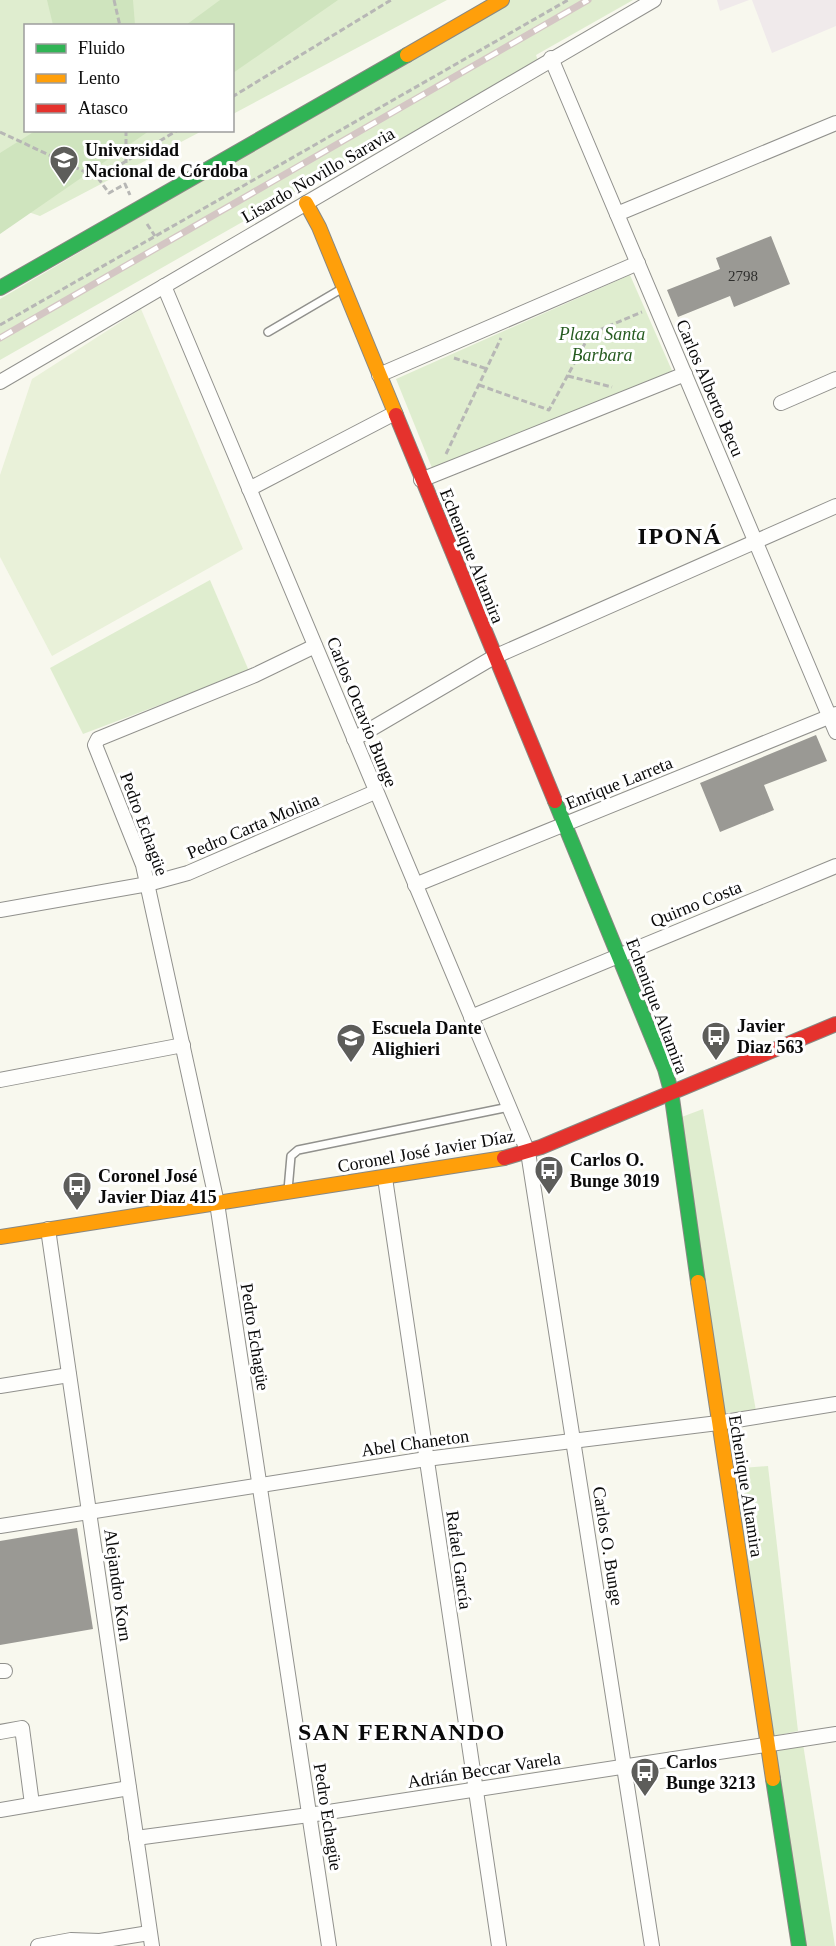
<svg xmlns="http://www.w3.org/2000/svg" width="836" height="1946" font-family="Georgia,serif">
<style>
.industrial{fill:#f0eaeb}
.green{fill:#dfedcf}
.forest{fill:#cfe4be}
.pitch{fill:#e9f1d9}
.building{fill:#9a9994}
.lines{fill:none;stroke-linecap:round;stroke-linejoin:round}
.lane-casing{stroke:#91918d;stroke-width:10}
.street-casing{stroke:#91918d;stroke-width:16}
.fast-casing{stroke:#888883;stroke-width:16}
.slow-casing{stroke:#888883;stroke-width:16}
.jam-casing{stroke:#888883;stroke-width:16}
.path{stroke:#b7b7b5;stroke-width:3;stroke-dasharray:6 3;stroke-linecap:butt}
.lane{stroke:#fefefc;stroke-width:7}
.street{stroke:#fefefc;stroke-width:14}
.fast{stroke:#30b455;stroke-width:14}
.slow{stroke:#ff9f0a;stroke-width:14}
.jam{stroke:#e5322d;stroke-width:14}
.rail-casing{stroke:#d4c6c4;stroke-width:7}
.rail{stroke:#fff;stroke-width:4.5;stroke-dasharray:14;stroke-linecap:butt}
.labels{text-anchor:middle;stroke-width:6;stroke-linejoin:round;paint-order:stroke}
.number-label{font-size:15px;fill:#2e2e2c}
.poi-label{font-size:18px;font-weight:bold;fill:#0a0a0a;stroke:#fff;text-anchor:start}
.street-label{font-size:18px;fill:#0a0a0a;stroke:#fff}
.park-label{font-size:18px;font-style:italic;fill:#275c21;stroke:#fff}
.district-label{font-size:24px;font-weight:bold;letter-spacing:1.5px;fill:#0a0a0a;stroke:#fff}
</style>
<rect width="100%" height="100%" fill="#f8f8ee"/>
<g class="industrial">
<polygon points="717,0 749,0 720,11"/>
<polygon points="752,0 836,0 836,26 772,53"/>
</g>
<g class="green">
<polygon points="0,0 447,0 233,114 232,26 26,26 26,130 202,131 40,216 5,204 0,195"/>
<polygon points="509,0 633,0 536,55 538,61 399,140 395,135 0,360 0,299"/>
<polygon points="630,275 673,373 432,468 396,379"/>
<polygon points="210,580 249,671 83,734 50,668"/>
<polygon points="703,1109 756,1411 724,1413 679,1118"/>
<polygon points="768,1466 798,1731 774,1736 729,1469"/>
<polygon points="803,1744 835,1946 805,1946 774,1749"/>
</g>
<g class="forest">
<polygon points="47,0 133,0 135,25 53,25"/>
<polygon points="220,0 338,0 233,73 232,26 186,25"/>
<polygon points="35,131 36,130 149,131 0,234 0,153"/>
</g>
<polygon class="pitch" points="141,309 243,549 52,656 0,557 0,475 32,379"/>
<g class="building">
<polygon points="771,236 790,284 734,307 730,296 678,317 667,290 720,269 716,258"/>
<polygon points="816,735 827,761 764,785 774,810 720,832 700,783"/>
<polygon points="77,1528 93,1629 0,1645 0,1541"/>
</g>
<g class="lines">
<g class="lane-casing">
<g id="lane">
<polyline points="268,332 343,288"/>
<polyline points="288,1190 291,1156 298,1150 509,1107"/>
</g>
</g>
<g class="street-casing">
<g id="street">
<polyline points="551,58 836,732"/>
<polyline points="617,214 836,123"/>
<polyline points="164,286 528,1152 652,1946"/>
<polyline points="379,375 638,263"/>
<polyline points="0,382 654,0"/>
<polyline points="781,403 836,379"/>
<polyline points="421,480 685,374"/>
<polyline points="249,489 395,413"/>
<polyline points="315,646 255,675 98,739 95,745 143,865 217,1203 329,1946"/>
<polyline points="354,739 494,657 836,506"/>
<polyline points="415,885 836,714"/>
<polyline points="0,910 148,884 188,873 375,792"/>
<polyline points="471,1017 836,866"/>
<polyline points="0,1080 183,1045"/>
<polyline points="385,1178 499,1946"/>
<polyline points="48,1229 152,1946"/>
<polyline points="0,1386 69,1375"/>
<polyline points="0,1526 426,1459 718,1423 836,1404"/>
<polyline points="0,1671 5,1671"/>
<polyline points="0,1732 22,1728 32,1804"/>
<polyline points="0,1810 129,1788"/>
<polyline points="136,1838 309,1815 836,1734"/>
<polyline points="38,1946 71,1940 100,1941 149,1933"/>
</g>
</g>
<g class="fast-casing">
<g id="fast">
<polyline points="0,288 407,55"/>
<polyline points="555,801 665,1069 671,1091 698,1282"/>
<polyline points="773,1779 799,1946"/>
</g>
</g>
<g class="slow-casing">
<g id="slow">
<polyline points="407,55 502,0"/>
<polyline points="306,203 319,227 396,415"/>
<polyline points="0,1237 504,1158"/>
<polyline points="698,1282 773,1779"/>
</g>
</g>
<g class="jam-casing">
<g id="jam">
<polyline points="396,415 555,801"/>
<polyline points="504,1158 541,1147 836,1024"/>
</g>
</g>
<g class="path">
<polyline points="114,0 120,26"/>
<polyline points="232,97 391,0"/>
<polyline points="0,132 98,178 109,193 125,184 130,195"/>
<polyline points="126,163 126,130"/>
<polyline points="98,178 178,130"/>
<polyline points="147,224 155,236"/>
<polyline points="0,325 568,0"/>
<polyline points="454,358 487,369"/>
<polyline points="568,376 612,387"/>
<polyline points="479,385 549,410 590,334 642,312"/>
<polyline points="446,454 501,338"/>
</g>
<use href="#lane" class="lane"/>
<use href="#street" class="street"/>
<use href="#fast" class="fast"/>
<use href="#slow" class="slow"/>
<use href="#jam" class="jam"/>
<g class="rail-casing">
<polyline id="rail" points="0,338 588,0"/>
</g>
<use href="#rail" class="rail"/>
</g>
<defs>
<g id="university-pin" transform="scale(1.5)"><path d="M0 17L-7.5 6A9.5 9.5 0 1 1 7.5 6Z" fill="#5d5d5a" stroke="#fff"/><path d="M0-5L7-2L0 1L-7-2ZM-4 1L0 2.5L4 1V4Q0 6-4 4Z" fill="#fff"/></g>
<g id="bus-pin" transform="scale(1.5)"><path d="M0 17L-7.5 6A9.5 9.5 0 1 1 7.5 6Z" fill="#5d5d5a" stroke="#fff"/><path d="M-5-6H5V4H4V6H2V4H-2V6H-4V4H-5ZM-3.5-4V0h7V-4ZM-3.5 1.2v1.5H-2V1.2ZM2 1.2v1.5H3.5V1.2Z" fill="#fff"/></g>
<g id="school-pin" transform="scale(1.5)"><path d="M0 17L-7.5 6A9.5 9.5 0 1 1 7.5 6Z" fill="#5d5d5a" stroke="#fff"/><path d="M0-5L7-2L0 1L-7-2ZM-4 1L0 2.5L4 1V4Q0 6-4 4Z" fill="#fff"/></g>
</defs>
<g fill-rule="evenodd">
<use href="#university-pin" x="64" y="160"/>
<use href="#bus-pin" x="716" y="1036"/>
<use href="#school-pin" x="351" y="1038"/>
<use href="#bus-pin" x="549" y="1170"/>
<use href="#bus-pin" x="77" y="1186"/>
<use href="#bus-pin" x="645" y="1772"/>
</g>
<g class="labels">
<g class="number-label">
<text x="743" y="281">2798</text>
</g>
<g class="poi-label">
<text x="85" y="156">Universidad<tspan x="85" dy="21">Nacional de Córdoba</tspan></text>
<text x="737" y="1032">Javier<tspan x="737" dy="21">Diaz 563</tspan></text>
<text x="372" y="1034">Escuela Dante<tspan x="372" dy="21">Alighieri</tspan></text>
<text x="570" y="1166">Carlos O.<tspan x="570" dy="21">Bunge 3019</tspan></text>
<text x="98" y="1182">Coronel José<tspan x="98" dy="21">Javier Diaz 415</tspan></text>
<text x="666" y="1768">Carlos<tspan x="666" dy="21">Bunge 3213</tspan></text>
</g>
<g class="street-label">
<text transform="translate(318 175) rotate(-30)" y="6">Lisardo Novillo Saravia</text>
<text transform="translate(710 388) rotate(67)" y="6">Carlos Alberto Becu</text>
<text transform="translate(472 556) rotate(68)" y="6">Echenique Altamira</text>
<text transform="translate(362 712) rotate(68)" y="6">Carlos Octavio Bunge</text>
<text transform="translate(619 783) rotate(-22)" y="6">Enrique Larreta</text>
<text transform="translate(144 824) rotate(70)" y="6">Pedro Echagüe</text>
<text transform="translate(253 826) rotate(-23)" y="6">Pedro Carta Molina</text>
<text transform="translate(696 904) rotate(-22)" y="6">Quirno Costa</text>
<text transform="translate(657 1006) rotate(69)" y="6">Echenique Altamira</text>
<text transform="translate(426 1151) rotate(-10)" y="6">Coronel José Javier Díaz</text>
<text transform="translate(255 1337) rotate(81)" y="6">Pedro Echagüe</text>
<text transform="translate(415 1443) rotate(-8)" y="6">Abel Chaneton</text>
<text transform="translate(746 1486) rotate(81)" y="6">Echenique Altamira</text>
<text transform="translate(608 1546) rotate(81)" y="6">Carlos O. Bunge</text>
<text transform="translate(459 1560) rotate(82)" y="6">Rafael García</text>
<text transform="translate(118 1585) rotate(82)" y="6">Alejandro Korn</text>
<text transform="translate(484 1770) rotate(-9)" y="6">Adrián Beccar Varela</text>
<text transform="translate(328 1817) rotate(81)" y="6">Pedro Echagüe</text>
</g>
<g class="park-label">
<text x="602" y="340">Plaza Santa<tspan x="602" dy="21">Barbara</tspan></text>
</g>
<g class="district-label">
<text x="680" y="544">IPONÁ</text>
<text x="402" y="1740">SAN FERNANDO</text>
</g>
</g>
<rect x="24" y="24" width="210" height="108" fill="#ffffff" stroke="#9d9d9d" stroke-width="1.5"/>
<rect x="36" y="44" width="30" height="9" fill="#30b455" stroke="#9d9d9d" stroke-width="1.5"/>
<text x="78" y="54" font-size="18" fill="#0a0a0a">Fluido</text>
<rect x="36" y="74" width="30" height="9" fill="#ff9f0a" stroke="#9d9d9d" stroke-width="1.5"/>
<text x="78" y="84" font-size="18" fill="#0a0a0a">Lento</text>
<rect x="36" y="104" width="30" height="9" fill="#e5322d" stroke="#9d9d9d" stroke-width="1.5"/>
<text x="78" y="114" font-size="18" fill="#0a0a0a">Atasco</text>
</svg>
